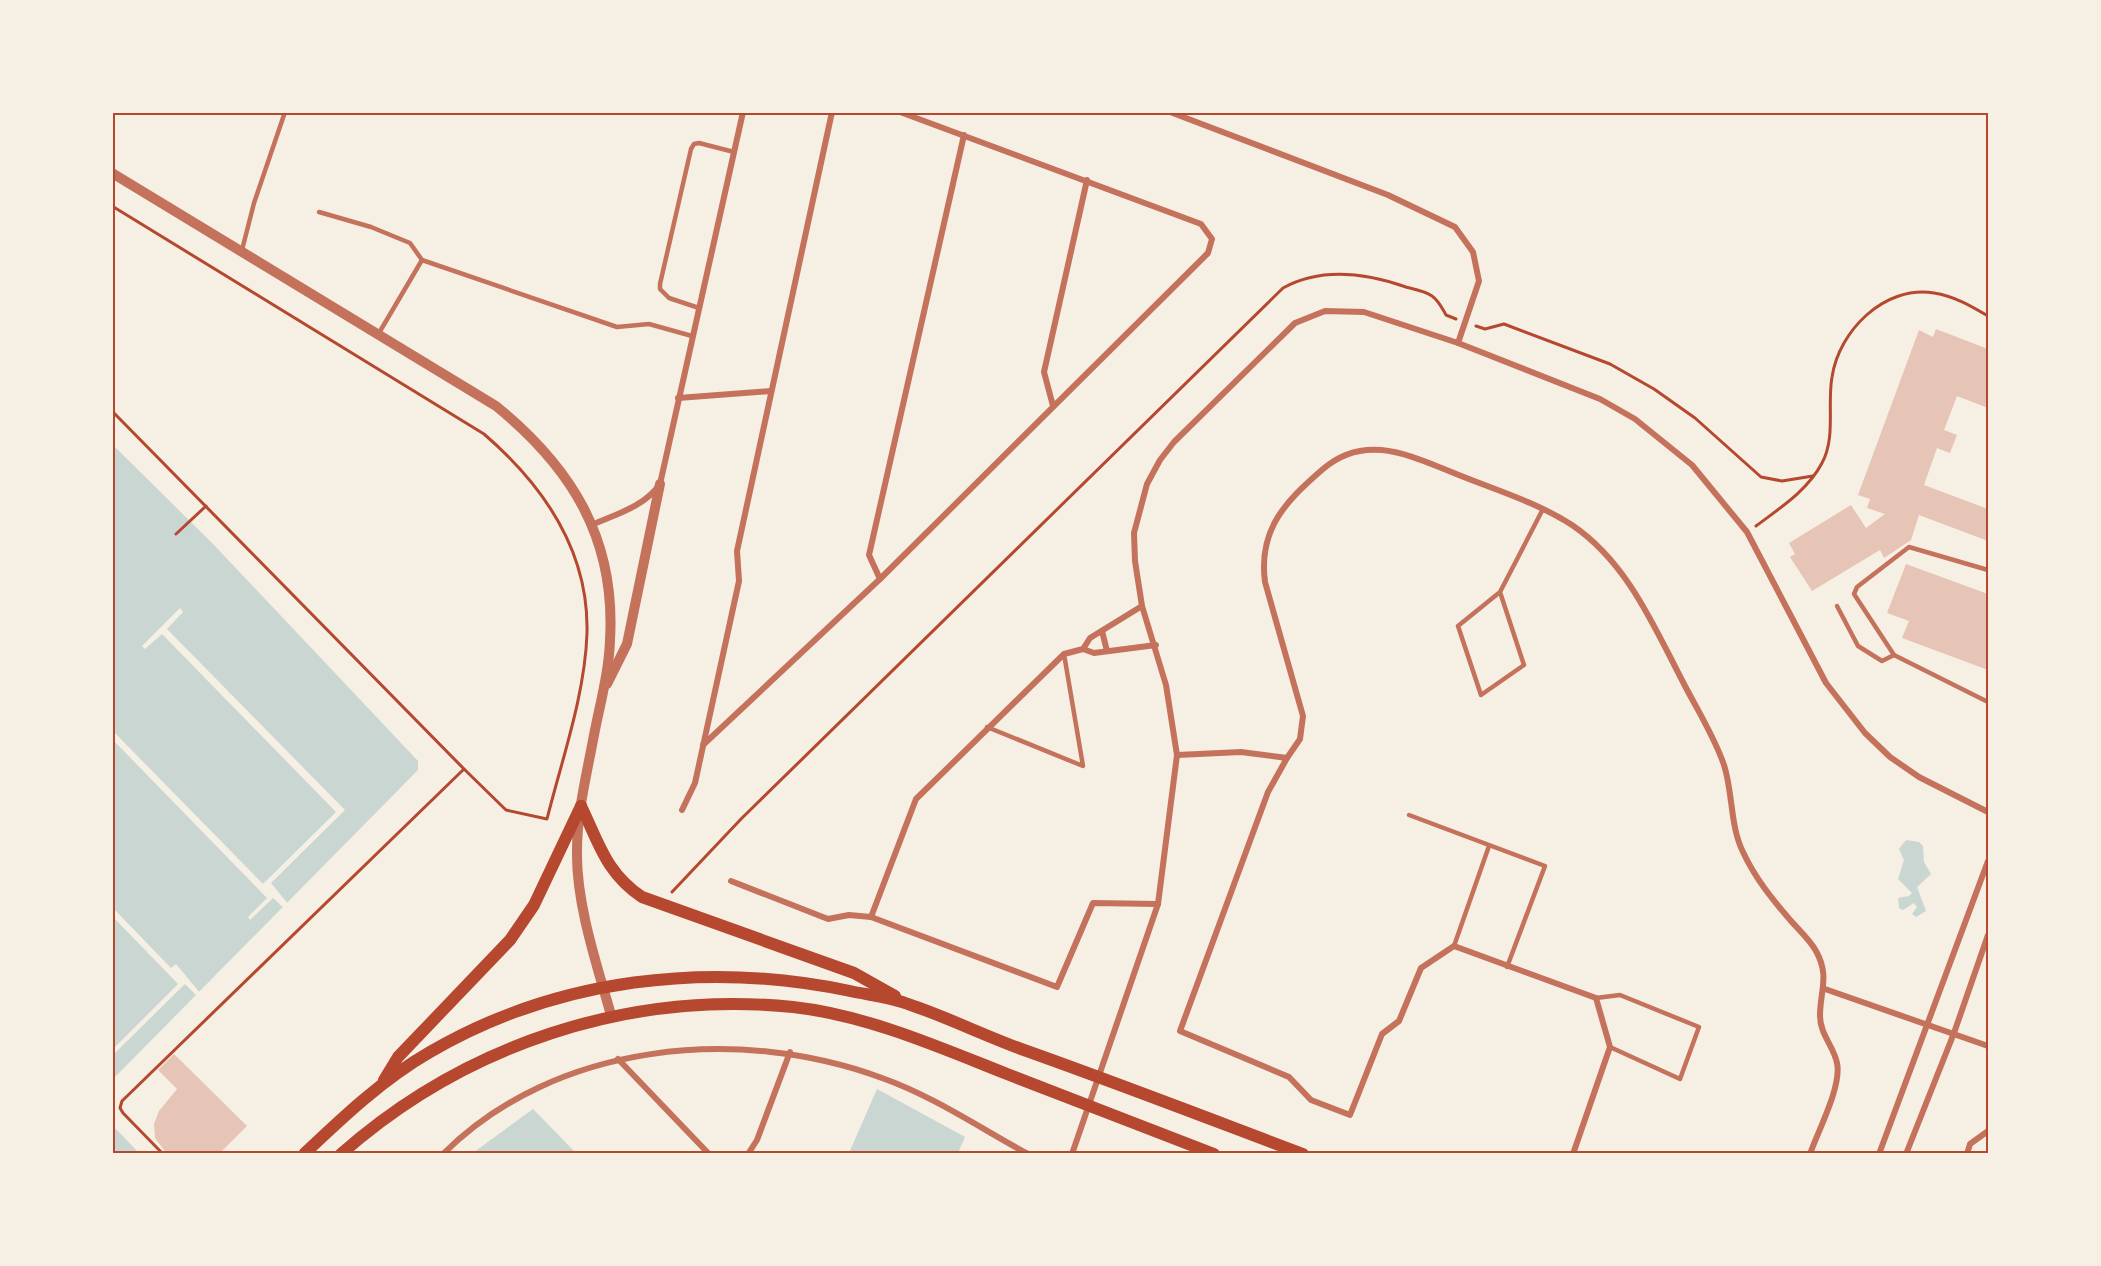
<svg xmlns="http://www.w3.org/2000/svg" width="2101" height="1266" font-family="'Open Sans',sans-serif">
<style>
.water{fill:#c9d6d2}
.pier{fill:#f6efe4}
.building{fill:#e6c5b7}
.lines{fill:none;stroke-linecap:round;stroke-linejoin:round}
.path{stroke:#b5482f;stroke-width:3}
.service{stroke:#c5725c;stroke-width:4.5}
.minor{stroke:#c5725c;stroke-width:6}
.tertiary{stroke:#c5725c;stroke-width:10}
.secondary{stroke:#b5482f;stroke-width:12}
.neatline{fill:none;stroke:#b5482f;stroke-width:2}
</style>
<rect width="100%" height="100%" fill="#f6efe4"/>
<g class="water">
<polygon points="112,444 214,545 418,761 418,770 113,1079"/>
<polygon points="1906,840 1919,842 1923,846 1924,862 1931,874 1917,887 1926,911 1916,917 1912,914 1917,907 1914,903 1903,910 1899,908 1898,898 1909,896 1912,893 1898,879 1904,860 1899,849"/>
<polygon points="877,1089 965,1137 958,1153 849,1153"/>
<polygon points="533,1109 576,1153 473,1153"/>
<polygon points="113,1126 139,1153 113,1153"/>
</g>
<g class="pier">
<polygon points="180,608 183,612 167,629 345,810 271,883 289,905 285,909 273,898 250,920 248,917 267,898 113,740 113,731 263,884 336,812 162,634 145,649 142,646"/>
<polygon points="113,908 171,968 176,964 201,994 198,997 185,984 113,1055 113,1049 178,984 113,917"/>
</g>
<g class="building">
<polygon points="1936,329 1988,349 1988,408 1957,396 1944,430 1957,435 1950,453 1937,448 1924,485 1988,509 1988,541 1919,515 1911,540 1884,558 1880,550 1812,591 1790,557 1795,554 1789,543 1851,505 1866,528 1885,514 1867,508 1870,499 1858,495 1919,330 1933,337"/>
<polygon points="1906,564 1988,594 1988,670 1902,638 1909,621 1887,613"/>
<polygon points="174,1054 247,1126 219,1154 167,1154 155,1138 154,1124 159,1111 177,1089 158,1070"/>
</g>
<g class="lines">
<g class="path">
<path d="M112,206L484,434C543,485 589,551 587,633C585,695 562,759 547,819L506,810L464,769"/>
<polyline points="1476,326 1485,329 1504,324 1610,364 1654,389 1695,418 1761,477 1782,481 1813,476"/>
<polyline points="112,411 464,769 122,1101 120,1108 123,1113 163,1154"/>
<path d="M1756,526C1780,508 1808,490 1822,463C1836,437 1827,405 1832,377C1839,331 1884,285 1934,293C1954,296 1971,306 1988,316"/>
<polyline points="176,534 206,506"/>
<path d="M672,892L741,819L1283,288C1321,267 1366,273 1406,287C1414,289 1425,291 1432,296C1439,301 1442,308 1446,315L1456,319"/>
</g>
<g class="service">
<polyline points="319,212 371,227 410,243 422,260"/>
<polyline points="242,250 254,203 285,112"/>
<polyline points="699,308 669,298 660,289 660,284 691,149 694,144 699,143 734,152"/>
<polyline points="379,333 422,260 617,327 649,324 692,336"/>
<polyline points="1988,570 1909,547 1857,587 1854,594 1894,655 1988,702"/>
<polyline points="1500,592 1458,626 1481,695 1524,665 1500,592 1543,509"/>
<polyline points="1837,606 1858,646 1882,661 1894,655"/>
<polyline points="987,727 1083,766 1064,654"/>
<polyline points="1409,815 1545,866 1507,967"/>
<polyline points="1454,946 1489,846"/>
<polyline points="1596,998 1620,995 1699,1027 1680,1079 1610,1047"/>
</g>
<g class="minor">
<polyline points="1170,112 1388,195 1455,227 1473,252 1479,281 1458,343"/>
<polyline points="678,398 771,391"/>
<polyline points="1053,406 1044,372 1087,180"/>
<path d="M592,525C616,514 644,507 660,484L743,112"/>
<polyline points="880,579 869,555 964,135"/>
<polyline points="1102,631 1107,651"/>
<polyline points="1083,649 1094,653 1156,645"/>
<polyline points="703,745 880,579 1208,253 1212,239 1201,224 900,112"/>
<path d="M1177,755L1241,752L1287,758L1300,739L1303,716L1265,582C1258,529 1286,501 1323,469C1364,434 1406,454 1449,471C1489,488 1535,501 1572,525C1628,563 1654,627 1684,684C1698,711 1714,736 1724,765C1733,793 1730,826 1743,852C1755,878 1772,899 1791,921C1799,930 1810,940 1816,951C1830,976 1820,991 1820,1016C1820,1034 1834,1047 1837,1063C1842,1086 1818,1131 1810,1154"/>
<polyline points="1287,758 1268,792 1180,1031 1289,1077 1311,1100 1350,1115 1382,1034 1399,1021 1421,968 1454,946 1596,998 1610,1047 1573,1154"/>
<polyline points="682,810 695,783 739,581 737,551 832,112"/>
<polyline points="731,881 828,919 849,915 871,917 1057,987 1093,903 1158,904"/>
<polyline points="871,917 916,799 1064,654 1083,649 1090,638 1142,606"/>
<polyline points="1825,989 1988,1046"/>
<polyline points="618,1059 709,1154"/>
<path d="M443,1154C555,1042 739,1025 882,1078C933,1096 980,1128 1028,1154"/>
<polyline points="748,1154 757,1140 790,1052"/>
<polyline points="1072,1154 1158,904 1177,755 1166,685 1142,606 1135,561 1134,533 1147,484 1160,460 1174,442 1295,323 1325,311 1364,312 1458,343 1600,399 1635,419 1692,465 1747,532 1826,683 1865,733 1890,757 1919,777 1988,812"/>
<polyline points="1879,1154 1988,861"/>
<polyline points="1906,1154 1954,1033 1988,935"/>
<polyline points="1967,1154 1970,1144 1988,1131"/>
</g>
<g class="tertiary">
<path d="M112,173L496,406C572,468 616,539 610,640C609,672 600,704 594,735C587,773 577,812 577,851C576,904 597,965 611,1015"/>
<polyline points="607,684 627,644 660,484"/>
</g>
<g class="secondary">
<path d="M581,806C599,843 606,873 642,897L854,973L895,996"/>
<polyline points="384,1080 398,1057 510,940 534,905 581,806"/>
<path d="M304,1154C343,1117 383,1079 430,1052C557,978 707,961 850,991C869,995 890,997 908,1004C947,1017 985,1036 1024,1050C1117,1083 1210,1119 1303,1154"/>
<path d="M341,1154C464,1045 628,990 793,1007C866,1015 939,1047 1007,1074C1076,1101 1145,1127 1214,1154"/>
</g>
</g>
<rect width="2101" height="1266" fill="none" stroke="#f6efe4" stroke-width="228"/>
<rect x="114" y="114" width="1873" height="1038" class="neatline"/>
</svg>
